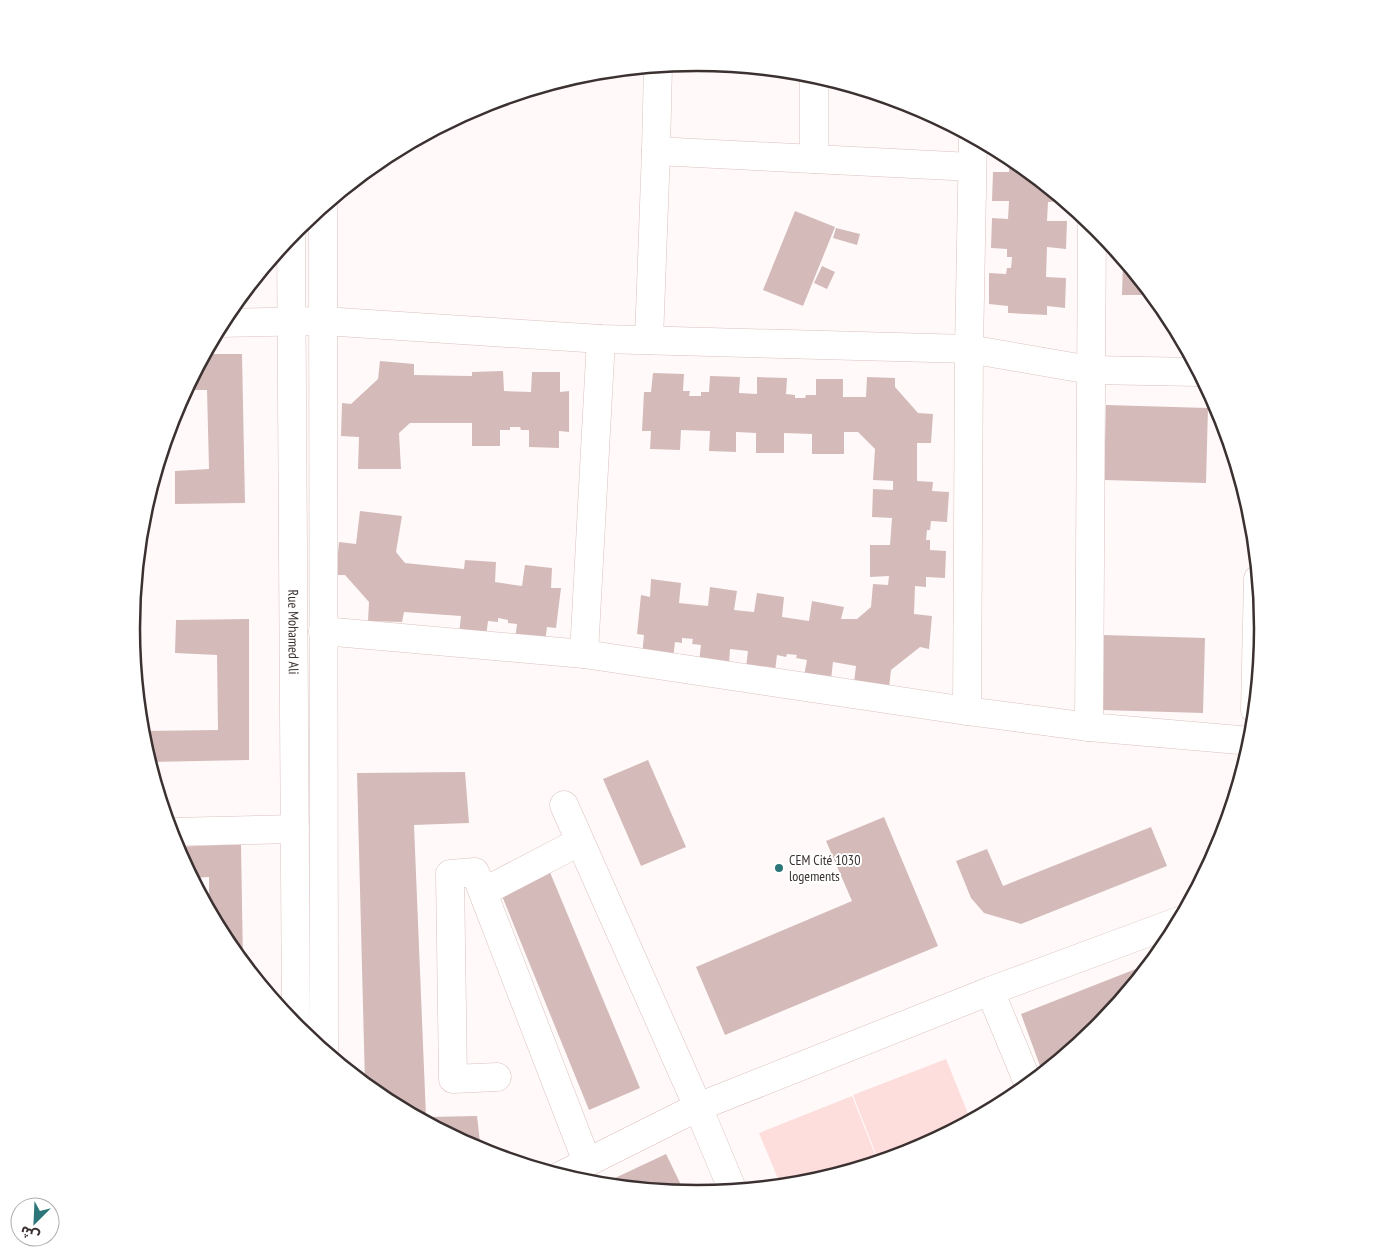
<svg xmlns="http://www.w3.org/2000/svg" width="1394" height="1257" font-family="'PT Sans Narrow','Noto Sans Arabic',sans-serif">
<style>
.green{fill:#fddedc}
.building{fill:#d4bbba}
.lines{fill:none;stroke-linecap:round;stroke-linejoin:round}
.minor-casing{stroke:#dac1bf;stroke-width:29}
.minor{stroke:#fff;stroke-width:28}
.poi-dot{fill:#2c767a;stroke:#fff;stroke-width:2}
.labels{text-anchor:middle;stroke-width:4;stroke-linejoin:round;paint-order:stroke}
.street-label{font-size:14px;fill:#3b3131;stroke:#fff}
.poi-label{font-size:14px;fill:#3b3131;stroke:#fff;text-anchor:start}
.rim{fill:none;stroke:#3b3131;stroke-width:2.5}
</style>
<rect width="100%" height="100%" fill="#fffaf9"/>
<g class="green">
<polygon points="946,1059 971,1121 913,1152 879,1162 853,1095"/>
<polygon points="852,1096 878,1162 807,1184 781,1186 759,1133"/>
</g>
<g class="building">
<polygon points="1013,159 1065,201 1048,202 1047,221 1067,221 1066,249 1047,247 1046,277 1066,278 1065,308 1047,306 1047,315 1008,313 1008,306 989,304 989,273 1006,274 1007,268 1011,268 1012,257 1007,257 1007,249 991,248 992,218 1008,219 1009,201 992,201 993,172 1009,172 1009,163 1013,162"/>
<polygon points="795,211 835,227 803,306 763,290"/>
<polygon points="836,228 860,234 857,245 833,238"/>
<polygon points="1123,260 1152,295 1122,295"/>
<polygon points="822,266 835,272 827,289 814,283"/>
<polygon points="1160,305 1168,314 1169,317 1160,317"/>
<polygon points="205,354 242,354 245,503 175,504 175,471 209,469 207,390 186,390"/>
<polygon points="380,361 414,364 414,375 472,376 472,372 503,371 504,391 531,392 532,372 560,372 560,392 569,391 569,432 559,431 559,448 529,447 529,430 521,430 520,427 510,427 510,430 500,430 500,446 472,446 472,423 410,423 399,433 401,469 358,469 359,437 341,436 342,403 351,404 378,379"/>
<polygon points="653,373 684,374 683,391 690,391 689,396 701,396 701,392 709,392 710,376 740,377 739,393 757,394 757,377 787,378 786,394 795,395 795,398 805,398 806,395 816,395 816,379 843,379 843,397 866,397 867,377 895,378 895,387 918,413 933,414 931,443 917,443 917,481 933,482 932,491 949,492 947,522 931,521 930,530 927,530 926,540 930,540 930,550 946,551 945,578 926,577 926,587 915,586 914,614 932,616 929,649 920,647 891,670 889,688 854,683 856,666 833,662 831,680 804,676 807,660 796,658 797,655 787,654 786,657 777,655 775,672 746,667 748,651 730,649 729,665 699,662 701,645 692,644 693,639 682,638 682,643 675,642 673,659 642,655 644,635 637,634 641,595 650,597 651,579 681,583 679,603 708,606 710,587 737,591 734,610 754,612 757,593 784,597 782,617 809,621 812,601 844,607 841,619 857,619 871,607 873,584 888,585 889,576 870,577 870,545 890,545 892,518 872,517 873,489 893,490 893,481 873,480 875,449 858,432 844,432 844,454 812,454 812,434 784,433 784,453 756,453 756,433 736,432 736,452 709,451 710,431 681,430 680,450 650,449 651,431 642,431 644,392 651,392"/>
<polygon points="1106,405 1208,408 1206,483 1104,480"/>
<polygon points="360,511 402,516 396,552 405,563 464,569 465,560 496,562 495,582 522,586 525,565 552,568 551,588 561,588 556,628 547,627 545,643 515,640 517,624 508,623 508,620 498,618 498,622 488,621 486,637 459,634 461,616 404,612 402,622 368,621 369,602 345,575 336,575 339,542 356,544"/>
<polygon points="249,619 249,760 149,762 141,731 218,730 217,655 175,653 176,620"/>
<polygon points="1103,635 1205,638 1203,713 1101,710"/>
<polygon points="648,760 686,847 641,866 603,779"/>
<polygon points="465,772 469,823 414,825 426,1117 477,1116 481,1151 382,1099 365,1085 357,773"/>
<polygon points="884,817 938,946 725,1035 696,967 852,901 826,841"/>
<polygon points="1151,827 1167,866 1021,924 984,913 971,898 956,861 987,849 1003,886"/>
<polygon points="241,844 243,963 226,943 209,911 209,877 192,878 175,847"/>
<polygon points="549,870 640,1088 589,1110 500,891"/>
<polygon points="1151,963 1097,1029 1043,1074 1021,1014"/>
<polygon points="666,1154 685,1193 600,1185"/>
</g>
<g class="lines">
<g class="minor-casing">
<g id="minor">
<polyline points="814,75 814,159"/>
<polyline points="656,151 658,66"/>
<polyline points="323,207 324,1051"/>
<path id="s1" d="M291,236L296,1028"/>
<polyline points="221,323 323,321 601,339 969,349 1090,370 1198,372"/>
<polyline points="649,340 656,151 972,167"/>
<polyline points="323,631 584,654 967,711 1089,727 1251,741"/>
<polyline points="584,654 601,339"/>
<polyline points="1255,710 1258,579"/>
<polyline points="967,711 969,349 973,137"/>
<polyline points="1089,727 1092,224"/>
<polyline points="564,805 698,1107 733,1191"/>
<polyline points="170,832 295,829"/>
<polyline points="483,892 579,842"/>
<polyline points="990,991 1029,1085"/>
<polyline points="497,1077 453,1079 450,874 475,872 587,1162"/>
<polyline points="560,1176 698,1107 990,991 1179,921"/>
</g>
</g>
<use href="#minor" class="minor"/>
</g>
<circle class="poi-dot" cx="779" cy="868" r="5"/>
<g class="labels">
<g class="street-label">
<text dy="5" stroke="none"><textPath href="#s1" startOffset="396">Rue Mohamed Ali</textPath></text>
</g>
<g class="poi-label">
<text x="789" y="865">CEM Cité 1030<tspan x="789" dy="16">logements</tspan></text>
</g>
</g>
<path d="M0 0H1394V1257H0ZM140 628a557 557 0 1 1 1114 0a557 557 0 1 1-1114 0Z" fill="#fff" fill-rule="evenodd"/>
<path class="rim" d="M140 628a557 557 0 1 1 1114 0a557 557 0 1 1-1114 0Z"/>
<g transform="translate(35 1222) rotate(204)"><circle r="24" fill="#ffffff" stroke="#b1adad"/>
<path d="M0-4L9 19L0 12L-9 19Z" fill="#2c767a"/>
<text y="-8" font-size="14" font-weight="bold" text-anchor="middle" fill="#3b3131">ش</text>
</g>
</svg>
